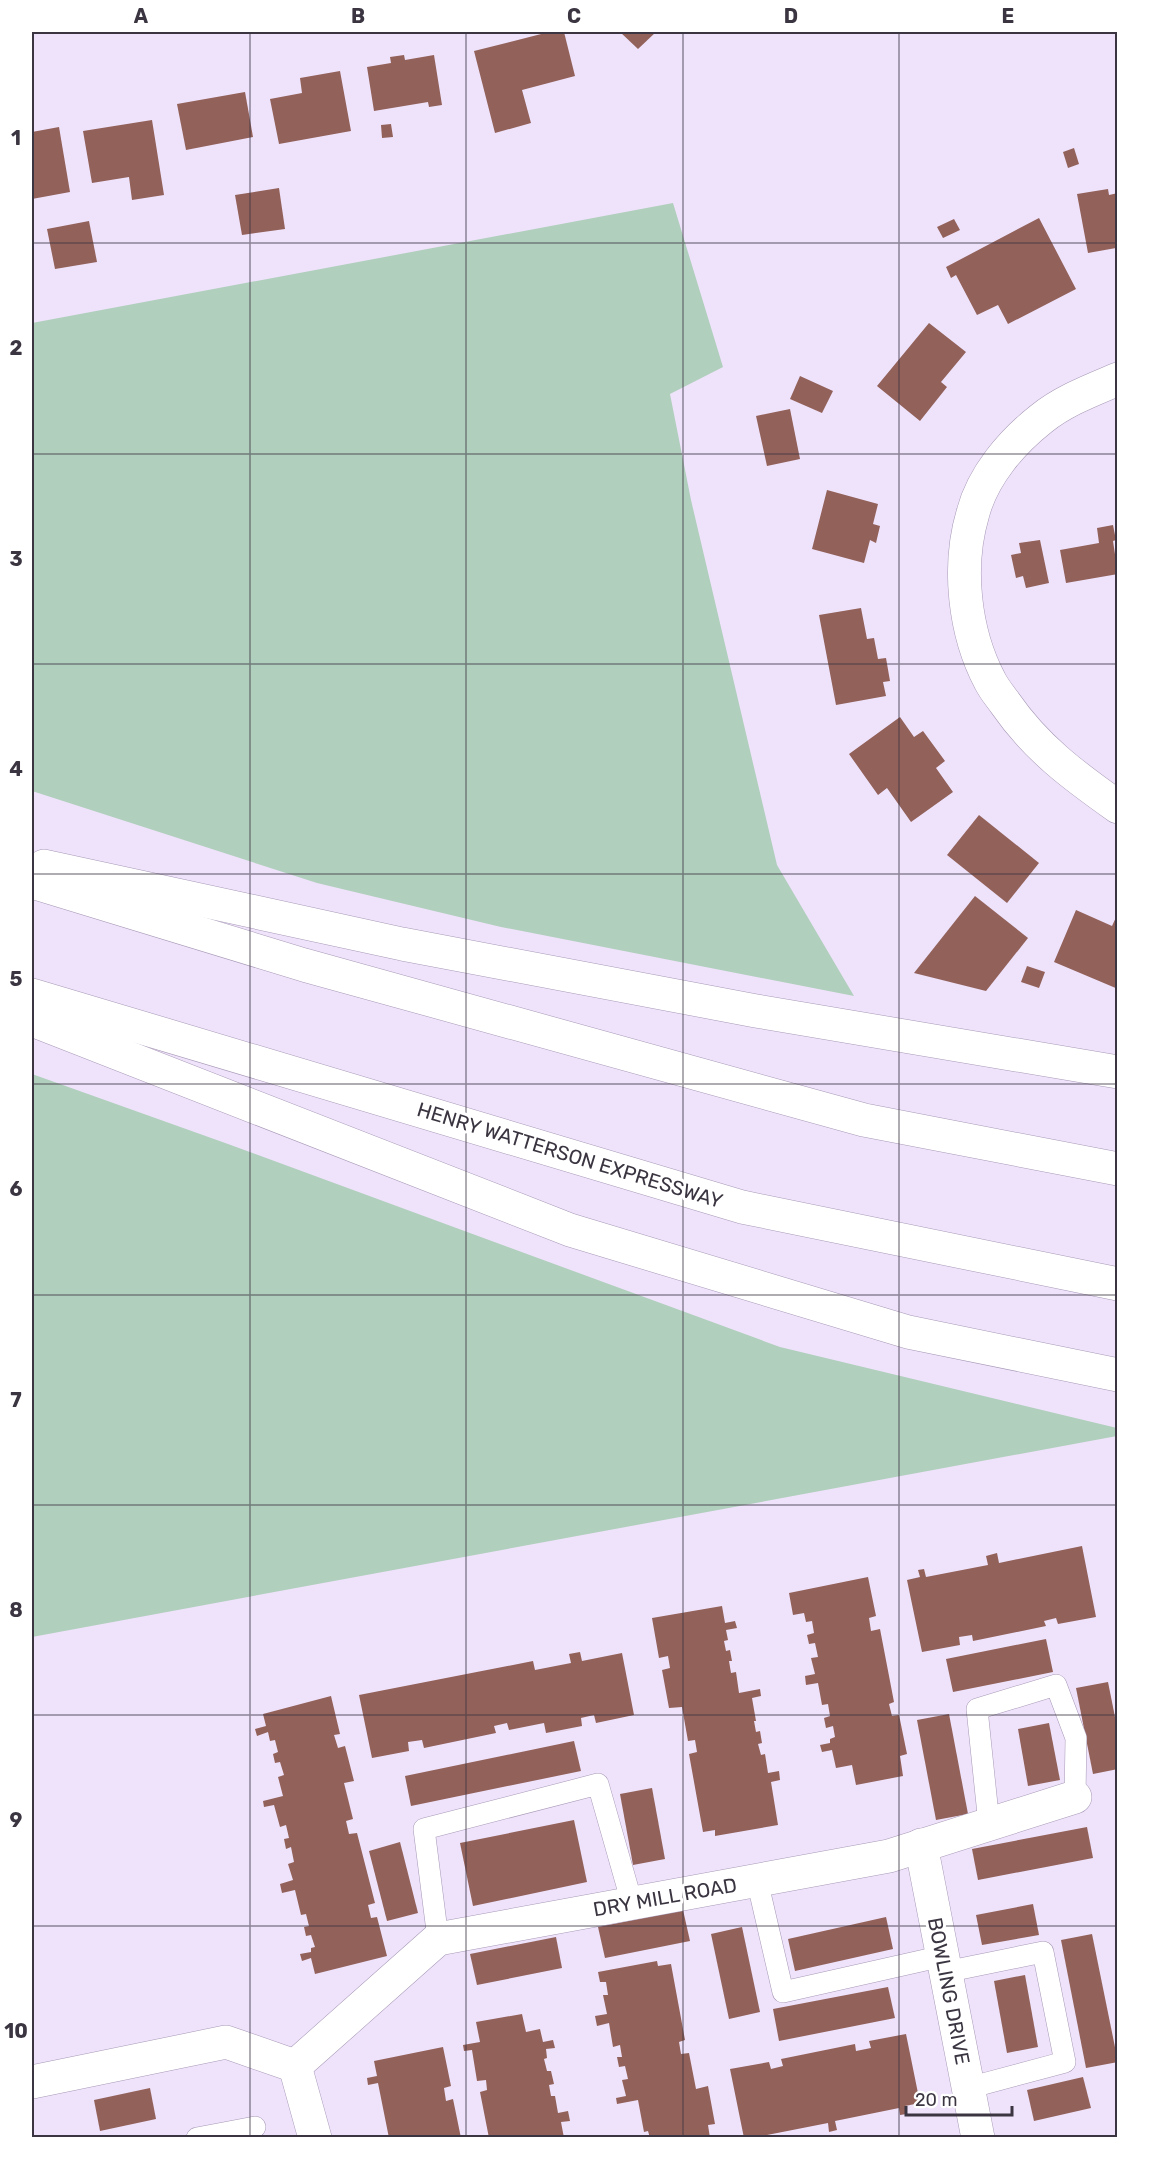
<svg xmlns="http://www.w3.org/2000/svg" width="1149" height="2169" font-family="Rubik,sans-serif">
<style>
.green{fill:#b1cfbd}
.building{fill:#926159}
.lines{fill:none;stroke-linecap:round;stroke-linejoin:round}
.lane-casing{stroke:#a899b6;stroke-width:22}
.street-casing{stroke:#a899b6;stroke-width:34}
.highway-casing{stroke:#a899b6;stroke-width:34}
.lane{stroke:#fff;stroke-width:21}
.street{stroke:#fff;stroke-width:33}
.highway{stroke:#fff;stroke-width:33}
.grid{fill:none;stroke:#3b3541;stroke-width:1.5;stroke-opacity:0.55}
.labels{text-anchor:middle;stroke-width:6;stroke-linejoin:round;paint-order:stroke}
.street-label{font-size:20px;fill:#3b3541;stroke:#fff}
.neatline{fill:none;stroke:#3b3541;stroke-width:2}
.grid-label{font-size:20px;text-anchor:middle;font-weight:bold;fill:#3b3541}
</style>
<rect width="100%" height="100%" fill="#efe3fb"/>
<g class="green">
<polygon points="673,203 723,367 670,394 691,500 777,865 854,996 501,927 317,883 32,791 32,323"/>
<polygon points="32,1074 228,1144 780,1347 1117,1428 1117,1436 32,1637"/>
</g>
<g class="building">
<polygon points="549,32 564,32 575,76 522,90 531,123 495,133 474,51"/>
<polygon points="620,32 656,32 638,49"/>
<polygon points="404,55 405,60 434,55 442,105 429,107 428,102 374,111 367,67 391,63 390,57"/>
<polygon points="340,71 351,131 279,144 270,99 302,93 300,78"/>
<polygon points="245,92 253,137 186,150 177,104"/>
<polygon points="152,120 164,195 132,200 129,177 92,183 83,131"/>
<polygon points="391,124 393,137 382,138 381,125"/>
<polygon points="59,127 70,192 32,199 32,132"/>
<polygon points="1074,148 1079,164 1068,168 1063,152"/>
<polygon points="279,188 285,229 242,235 235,195"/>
<polygon points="1108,189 1109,195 1118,193 1118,252 1116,248 1088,253 1077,194"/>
<polygon points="1039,218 1076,289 1008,324 998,305 977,315 956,275 951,278 946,267"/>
<polygon points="954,219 960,230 943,238 937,227"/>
<polygon points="89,221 97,262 55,269 47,229"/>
<polygon points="929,323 966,352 941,382 947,387 920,421 877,386"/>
<polygon points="800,376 833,391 822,413 790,399"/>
<polygon points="790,409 800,459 767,466 756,416"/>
<polygon points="827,490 878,504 873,524 880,526 876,543 870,540 864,563 812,549"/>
<polygon points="1113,525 1116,540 1113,541 1118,574 1066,583 1060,550 1099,543 1097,528"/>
<polygon points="1040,540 1049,583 1026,588 1023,576 1016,578 1011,555 1021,553 1019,543"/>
<polygon points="861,608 867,639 874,638 878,659 886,658 890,681 883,682 886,696 836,705 819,615"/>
<polygon points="900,717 914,737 923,731 945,761 936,768 953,792 911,822 887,788 878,795 849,754"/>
<polygon points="979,815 1039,863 1007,903 947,855"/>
<polygon points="975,896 1028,938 986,991 914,973"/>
<polygon points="1076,910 1112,926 1118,913 1118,989 1054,962"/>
<polygon points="1027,966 1045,972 1039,988 1021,982"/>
<polygon points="1082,1546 1096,1617 1058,1624 1056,1618 1044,1621 1046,1626 973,1641 972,1635 959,1637 960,1645 922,1652 907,1580 920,1577 918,1570 924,1569 926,1577 988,1565 986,1556 997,1553 999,1563"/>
<polygon points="868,1577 876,1616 869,1618 871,1631 880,1629 894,1702 889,1704 892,1716 899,1715 907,1754 900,1756 903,1776 856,1785 852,1765 836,1768 832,1750 822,1752 820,1745 830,1743 830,1739 835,1737 833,1726 826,1728 824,1718 830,1716 828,1704 822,1705 818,1683 806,1685 805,1676 815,1674 811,1658 818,1657 815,1643 809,1644 807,1635 814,1633 812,1621 806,1622 804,1613 793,1615 789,1593"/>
<polygon points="722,1606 725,1623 735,1621 737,1628 726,1630 728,1640 724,1641 726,1651 730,1650 732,1661 729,1661 731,1673 736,1672 739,1693 760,1689 761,1696 752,1698 756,1721 754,1721 756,1732 760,1731 762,1743 758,1744 761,1755 765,1754 768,1773 779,1771 780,1780 771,1782 778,1825 715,1836 715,1830 703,1832 689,1754 697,1752 695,1740 688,1741 682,1707 669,1708 662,1670 670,1668 668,1656 659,1658 652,1618"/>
<polygon points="1046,1639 1053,1672 953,1692 946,1659"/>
<polygon points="580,1652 582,1661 622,1653 634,1715 596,1723 594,1715 581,1718 582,1726 546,1733 544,1723 509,1730 507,1723 494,1726 496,1733 424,1748 422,1740 408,1742 409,1751 372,1758 359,1695 533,1661 535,1670 571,1663 569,1654"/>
<polygon points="1108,1682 1118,1732 1118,1769 1093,1774 1076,1688"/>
<polygon points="331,1696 340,1734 334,1735 338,1748 345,1746 354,1781 344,1783 353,1819 346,1821 349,1834 357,1833 375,1903 368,1905 371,1918 377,1917 387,1956 315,1974 311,1958 302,1961 300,1954 311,1952 311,1948 315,1947 311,1935 306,1936 304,1927 309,1926 306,1914 301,1915 295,1890 282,1893 280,1884 293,1880 288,1864 294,1862 291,1847 286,1849 284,1839 289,1838 286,1825 280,1827 274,1805 264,1807 263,1801 283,1796 278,1777 284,1775 280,1762 275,1763 273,1754 278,1752 275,1740 270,1741 268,1732 257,1736 255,1729 266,1726 263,1714"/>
<polygon points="949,1714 968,1814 936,1820 917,1720"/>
<polygon points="1049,1723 1060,1780 1028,1786 1018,1729"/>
<polygon points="574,1741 581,1771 411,1806 405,1776"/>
<polygon points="652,1788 665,1859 633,1865 620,1794"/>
<polygon points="574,1820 587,1882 473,1906 460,1843"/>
<polygon points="1087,1827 1093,1858 978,1880 972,1849"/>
<polygon points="400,1842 418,1913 387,1921 369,1851"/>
<polygon points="1033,1904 1039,1935 982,1945 976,1915"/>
<polygon points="683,1910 690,1941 605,1958 598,1927"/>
<polygon points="886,1917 893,1949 795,1971 788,1939"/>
<polygon points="742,1927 760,2012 729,2019 711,1934"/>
<polygon points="1092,1934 1118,2062 1086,2068 1061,1940"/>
<polygon points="556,1937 562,1968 477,1985 470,1954"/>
<polygon points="657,1961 658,1966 671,1964 685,2040 679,2042 681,2054 689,2053 696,2089 708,2086 715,2124 708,2125 710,2138 650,2138 648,2131 644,2132 638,2100 617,2104 616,2098 626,2096 622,2080 628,2079 625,2066 619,2067 617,2057 622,2057 620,2045 613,2047 609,2023 597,2026 595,2016 607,2014 603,1995 608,1995 606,1982 600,1982 598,1972"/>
<polygon points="1025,1975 1038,2047 1007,2053 994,1981"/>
<polygon points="888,1987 895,2018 779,2041 773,2009"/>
<polygon points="522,2014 526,2032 540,2029 543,2042 553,2040 555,2048 546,2049 547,2058 544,2059 547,2071 551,2071 554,2084 549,2085 551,2096 555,2096 558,2113 568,2111 570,2121 561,2122 564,2138 489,2138 480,2092 487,2090 486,2080 477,2081 472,2050 464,2051 463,2045 480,2042 476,2022"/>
<polygon points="906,2034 920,2103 905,2106 907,2114 900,2115 899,2108 835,2121 837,2130 829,2132 828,2123 767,2135 767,2138 744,2138 730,2069 769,2062 771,2069 783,2066 781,2059 855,2044 856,2051 871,2048 869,2041"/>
<polygon points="443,2047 451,2086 444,2088 446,2101 453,2099 461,2138 389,2138 378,2083 368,2085 367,2078 377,2076 374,2061"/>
<polygon points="1083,2077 1091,2108 1034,2121 1027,2090"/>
<polygon points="150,2088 156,2119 100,2131 94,2100"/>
</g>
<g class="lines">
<g class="lane-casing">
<g id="lane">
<polyline points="989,1824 977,1709 1056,1685 1076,1738 1075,1797"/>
<polyline points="757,1880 783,1992 943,1956"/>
<polyline points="438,1939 424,1829 598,1784 632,1903"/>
<polyline points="945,1972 1043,1952 1065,2062 968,2088"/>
<polyline points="197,2138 255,2127"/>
</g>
</g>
<g class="street-casing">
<g id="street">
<path d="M1118,379C1092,390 1063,401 1041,419C1012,442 983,475 973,513C957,566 964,632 990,681C994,689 1000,696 1005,703C1036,748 1074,776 1118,807"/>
<polyline points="921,1845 978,2138"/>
<polyline points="295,2066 438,1939 889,1856 1075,1797"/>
<polyline points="295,2066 315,2138"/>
<polyline points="32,2082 226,2042 295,2066"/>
</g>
</g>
<g class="highway-casing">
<g id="highway">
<polyline points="44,866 402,944 756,1011 1118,1072"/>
<polyline points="32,882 304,965 864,1120 1118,1169"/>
<polyline points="32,995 742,1207 1118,1284"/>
<polyline points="32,1020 570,1230 908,1332 1118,1375"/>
</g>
</g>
<use href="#lane" class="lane"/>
<use href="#street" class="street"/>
<use href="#highway" class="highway"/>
</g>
<path class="grid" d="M250,32V2138M466,32V2138M683,32V2138M899,32V2138M32,243H1118M32,454H1118M32,664H1118M32,874H1118M32,1084H1118M32,1295H1118M32,1505H1118M32,1715H1118M32,1926H1118"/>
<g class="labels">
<g class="street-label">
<text transform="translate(570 1155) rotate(17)" y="7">HENRY WATTERSON EXPRESSWAY</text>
<text transform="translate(665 1897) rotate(-10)" y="7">DRY MILL ROAD</text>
<text transform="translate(949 1991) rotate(79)" y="7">BOWLING DRIVE</text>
</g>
</g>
<rect width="1149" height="2169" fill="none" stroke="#ffffff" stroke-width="66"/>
<path d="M906 2106v9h106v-9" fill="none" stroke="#3b3541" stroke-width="3"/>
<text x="915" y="2106" font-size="18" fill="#3b3541" stroke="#ffffff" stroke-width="4.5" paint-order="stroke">20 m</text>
<rect x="33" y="33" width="1083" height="2103" class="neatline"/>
<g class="grid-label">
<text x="141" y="23">A</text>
<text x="358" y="23">B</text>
<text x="574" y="23">C</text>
<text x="791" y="23">D</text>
<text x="1008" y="23">E</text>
<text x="16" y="145">1</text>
<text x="16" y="355">2</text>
<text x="16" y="566">3</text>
<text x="16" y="776">4</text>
<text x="16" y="986">5</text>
<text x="16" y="1196">6</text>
<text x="16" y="1407">7</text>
<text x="16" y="1617">8</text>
<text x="16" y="1827">9</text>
<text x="16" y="2038">10</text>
</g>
</svg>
